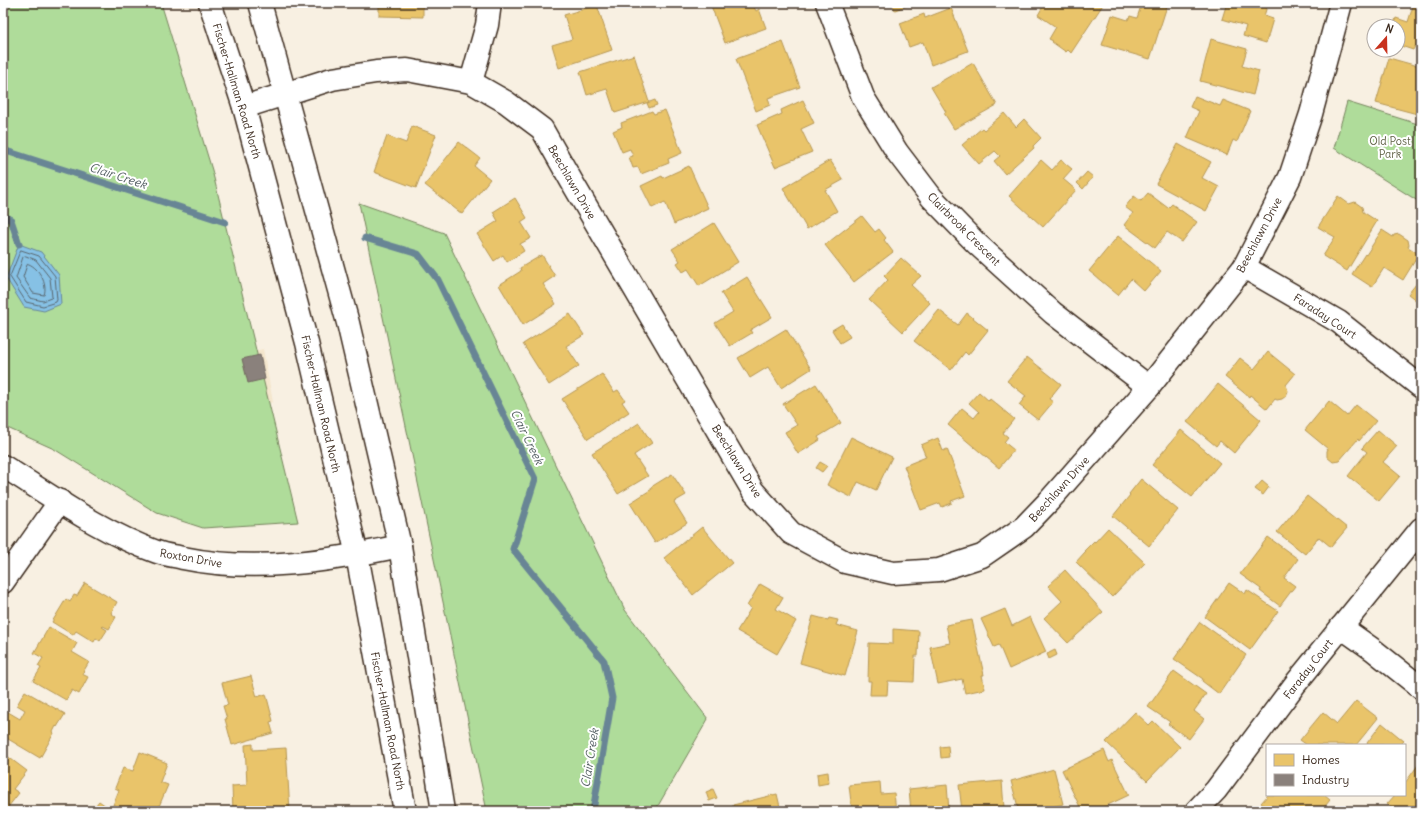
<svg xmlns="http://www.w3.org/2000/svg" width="1424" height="814" font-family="Delius,sans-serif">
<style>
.built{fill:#f4e6cd}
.green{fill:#afdc9a;stroke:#75835c}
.water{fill:#86c1e5;stroke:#688595}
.homes{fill:#e9c46a;stroke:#b59653}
.industry{fill:#8a817c;stroke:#726760}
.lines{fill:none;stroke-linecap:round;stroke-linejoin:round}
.shore{stroke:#59666e;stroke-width:1}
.stream{stroke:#688595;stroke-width:7}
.street-casing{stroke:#3b2a1e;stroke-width:25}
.secondary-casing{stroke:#3b2a1e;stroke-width:25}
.street{stroke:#fff;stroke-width:22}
.secondary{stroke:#fff;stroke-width:22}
.labels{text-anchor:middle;stroke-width:4;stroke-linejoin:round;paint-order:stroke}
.street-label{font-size:11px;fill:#3b2a1e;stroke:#fff}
.park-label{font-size:11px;fill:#5e5f43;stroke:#fff}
.water-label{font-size:12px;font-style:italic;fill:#555f64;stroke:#fff}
</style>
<rect width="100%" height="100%" fill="#f8f0e2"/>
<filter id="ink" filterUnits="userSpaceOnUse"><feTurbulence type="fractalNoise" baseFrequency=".025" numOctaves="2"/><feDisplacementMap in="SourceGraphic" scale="8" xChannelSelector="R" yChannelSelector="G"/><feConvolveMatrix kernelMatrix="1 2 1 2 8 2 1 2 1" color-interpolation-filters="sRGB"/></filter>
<g filter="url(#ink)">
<polygon class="built" points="263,349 273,402 248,407 237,355"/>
<g class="green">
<polygon points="3,3 161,3 212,170 298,522 203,528 157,513 54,449 3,426"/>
<polygon points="1347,102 1421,125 1421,203 1334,148"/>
<polygon points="359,203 444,233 625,610 708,719 655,811 487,811"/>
</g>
<polygon class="water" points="19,244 41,252 59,275 61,304 44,311 24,307 6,278"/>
<g class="homes">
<polygon points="379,3 423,3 423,17 379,16"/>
<polygon points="710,3 759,3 753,5 756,11 759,9 766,28 725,43"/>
<polygon points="892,3 914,3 895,10"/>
<polygon points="1045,3 1104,3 1071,53 1068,50 1066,52 1052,42 1053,41 1049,39 1056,27 1038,15"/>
<polygon points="1142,3 1157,3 1167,6 1150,59 1102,45 1112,15 1128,20 1130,16 1137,18"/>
<polygon points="1222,3 1268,3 1264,16 1273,19 1266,43 1243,36 1246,26 1222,19 1226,6 1222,5"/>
<polygon points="1414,3 1421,3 1421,47 1415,46 1413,50 1398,45 1398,26 1393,26 1396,18 1408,22"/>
<polygon points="597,5 612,50 559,68 552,45 572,39 564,15"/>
<polygon points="951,8 968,51 931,65 923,42 909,47 900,23 924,14 925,18"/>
<polygon points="1211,39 1247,49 1242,66 1259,71 1253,95 1200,81"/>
<polygon points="783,42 800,87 768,98 770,105 756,111 736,59"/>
<polygon points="634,55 649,102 615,113 607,89 587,95 580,72"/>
<polygon points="1389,58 1421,67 1421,115 1376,103"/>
<polygon points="973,63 997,105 954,129 944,113 946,112 931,87"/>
<polygon points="1195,96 1220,106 1223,100 1250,111 1237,142 1233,140 1227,155 1187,138 1199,111 1190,107"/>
<polygon points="655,100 657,105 649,108 647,103"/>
<polygon points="803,100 814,123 801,129 812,152 775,167 757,125 782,114 781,110"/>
<polygon points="665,110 682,153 668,159 669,163 641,174 638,167 633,168 629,157 633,156 630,149 622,152 613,131 622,127 621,123 652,111 654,114"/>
<polygon points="1004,113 1016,127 1024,119 1041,138 1033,146 1034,148 1005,174 994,161 1000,156 995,151 979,164 962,145 982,128 984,130"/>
<polygon points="412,126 436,135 416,188 374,172 387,136 406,143"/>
<polygon points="459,142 480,158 474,166 490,179 462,214 425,185"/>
<polygon points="1178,144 1211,162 1202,178 1219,187 1206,211 1156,184"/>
<polygon points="830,160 843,180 825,190 837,211 807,229 783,188"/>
<polygon points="1041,160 1052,170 1061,160 1072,169 1063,179 1076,190 1043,227 1009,196"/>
<polygon points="689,166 708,208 674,224 665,202 652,208 641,186 662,176 663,178"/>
<polygon points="1087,172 1093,177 1083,189 1077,183"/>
<polygon points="1148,193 1168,208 1172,204 1197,222 1182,242 1167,232 1155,248 1124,225 1133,213 1125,207 1134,196 1141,201"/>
<polygon points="1338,196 1349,204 1355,202 1362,207 1363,212 1377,221 1347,271 1323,256 1335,237 1318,227"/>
<polygon points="515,198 527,218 521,222 531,238 520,244 524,251 507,262 503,255 494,261 477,234 498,221 493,212"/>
<polygon points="862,216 875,232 879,229 886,238 884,240 893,252 854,282 825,245"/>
<polygon points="714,223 738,262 699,286 688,269 683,272 677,263 680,261 672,249"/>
<polygon points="1382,230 1393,237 1394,235 1399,234 1408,240 1409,245 1408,247 1419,254 1403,280 1384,268 1372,287 1352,274 1365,254 1366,255"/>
<polygon points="1118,236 1161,271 1144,291 1131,279 1118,295 1089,271"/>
<polygon points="542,255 555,276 543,284 556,304 523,325 499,285 521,271 520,268"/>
<polygon points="901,258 921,276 911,285 930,303 903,332 869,300 888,280 884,276"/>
<polygon points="747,277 772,317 750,330 752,333 730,346 715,323 733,312 721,293"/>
<polygon points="1421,278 1421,304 1408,294"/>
<polygon points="939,310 958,325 967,313 988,330 968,355 965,352 951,370 914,341"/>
<polygon points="570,314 584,335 566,346 579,366 549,385 523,344"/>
<polygon points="842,324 850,337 840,343 832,330"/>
<polygon points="786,329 811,369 781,388 768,367 750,378 738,358"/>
<polygon points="1268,352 1295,374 1286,385 1288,391 1286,396 1282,399 1277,400 1275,399 1267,409 1250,395 1249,397 1225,377 1240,358 1254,369"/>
<polygon points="1027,357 1061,384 1049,399 1053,402 1038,420 1019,405 1026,396 1007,381"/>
<polygon points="602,374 614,392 618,390 625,400 622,402 629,412 588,439 562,399"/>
<polygon points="816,384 841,423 818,437 820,440 798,454 785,432 797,425 783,404"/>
<polygon points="1218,384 1261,420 1234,453 1220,441 1216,446 1187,422"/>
<polygon points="979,392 989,401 990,399 1014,419 1003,433 1008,437 1004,442 1014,450 999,468 948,425 962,408 974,418 979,412 969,403"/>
<polygon points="1329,401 1347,416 1356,405 1376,421 1359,441 1358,439 1339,461 1333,462 1327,457 1327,451 1328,449 1305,430"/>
<polygon points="639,423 652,443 634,455 648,476 618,494 592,453"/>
<polygon points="1181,430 1220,463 1192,497 1152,465"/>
<polygon points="1378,430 1397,446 1383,462 1400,476 1379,501 1348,476 1367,452 1362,448"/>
<polygon points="851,437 892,457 876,490 858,482 851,497 827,485"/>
<polygon points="938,438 943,451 947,449 965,496 951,501 952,503 942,507 940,503 921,510 904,466 926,457 921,445"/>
<polygon points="820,462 827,466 822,472 816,468"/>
<polygon points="672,474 686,495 674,502 687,523 655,543 630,503 652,489 651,487"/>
<polygon points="1141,479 1178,510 1149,546 1113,516 1130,495 1129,494"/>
<polygon points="1262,481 1269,487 1263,495 1255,489"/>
<polygon points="1307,496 1347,528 1331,547 1319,537 1305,554 1277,532"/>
<polygon points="702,527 732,563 693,595 664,558"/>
<polygon points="1108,528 1145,563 1112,597 1076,562 1085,552 1084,551 1094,541 1095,542"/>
<polygon points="1268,537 1298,559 1284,578 1295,586 1280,606 1260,591 1261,589 1240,574"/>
<polygon points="1065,570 1103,612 1068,643 1044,618 1062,601 1048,586"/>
<polygon points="85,583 117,602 111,613 116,617 109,629 103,626 102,627 107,630 100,641 96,638 94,642 76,631 73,635 52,622 66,599 70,602 74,595 77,596"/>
<polygon points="1229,583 1245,594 1247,590 1278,611 1250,650 1205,617"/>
<polygon points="760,584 783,597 776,609 796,621 777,654 737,631 751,608 747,606"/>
<polygon points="1005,609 1012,626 1030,617 1046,652 1009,669 999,645 994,647 981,619"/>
<polygon points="813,616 828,620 829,618 838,620 836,625 858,631 845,676 800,663"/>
<polygon points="972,620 984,675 982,675 985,689 965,693 962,679 938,684 930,647 950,643 946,625"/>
<polygon points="1200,622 1246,655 1219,694 1202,681 1203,679 1174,659"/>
<polygon points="49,627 77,643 72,652 89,662 82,674 88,677 79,694 72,690 66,700 33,681 41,668 38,666 43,658 34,653"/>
<polygon points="893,629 919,631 918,656 915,656 914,682 888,681 887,695 870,695 871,681 868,681 869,643 893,644"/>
<polygon points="1055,650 1057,655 1049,659 1047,654"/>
<polygon points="1174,671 1206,694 1194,711 1204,719 1189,739 1168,724 1170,722 1148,707"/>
<polygon points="251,676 257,697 266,694 273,721 270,722 273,733 232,745 225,719 227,719 223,706 228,705 222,683"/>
<polygon points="25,691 65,714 57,727 56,726 53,732 54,733 40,758 3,736 3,709 20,719 25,710 17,705"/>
<polygon points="1356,701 1378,718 1356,745 1355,744 1354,745 1307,745 1300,740 1323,712 1337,724"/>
<polygon points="1135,712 1149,725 1153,721 1180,747 1147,781 1106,742"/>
<polygon points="1382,723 1404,741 1400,745 1366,745 1368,744 1367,743"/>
<polygon points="253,744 253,750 286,748 290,811 233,811 232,786 247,785 245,745"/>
<polygon points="948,746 949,757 941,758 940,747"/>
<polygon points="1104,750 1109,762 1112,760 1129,795 1095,811 1082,811 1062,770"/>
<polygon points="140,752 167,763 160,782 168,785 157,811 127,811 113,805 119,790 115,788 123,768 133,771"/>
<polygon points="3,753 27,771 13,789 19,793 5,811 3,811"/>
<polygon points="1421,761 1421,811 1396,811 1387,804 1395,795 1405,795 1405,783"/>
<polygon points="1054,769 1063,804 1041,810 1042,811 1016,811 1016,808 1018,807 1011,781"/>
<polygon points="828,772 829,783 818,785 817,774"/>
<polygon points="1002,781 1004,808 1008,808 1008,811 962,811 959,785"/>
<polygon points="880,782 881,794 894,793 896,811 852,811 849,785"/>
<polygon points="947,785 949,811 911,811 909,789"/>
<polygon points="713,789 717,798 709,801 706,792"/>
<polygon points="777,794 781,811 734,811 733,805"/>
<polygon points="1268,795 1324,795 1330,800 1321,811 1271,811 1261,803"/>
<polygon points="99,801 113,811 91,811"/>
</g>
<polygon class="industry" points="260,355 265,379 248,383 242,359"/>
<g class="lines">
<g class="shore">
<polygon points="21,250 39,256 55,276 57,300 56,302 43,306 26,302 10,277"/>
<polygon points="26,256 36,260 50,278 52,297 51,298 43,301 30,298 16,278 23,257"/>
<path d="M29,264C39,268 48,284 44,295L33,293L23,277L27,265Z"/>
</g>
<g class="stream">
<polyline points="3,150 225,222"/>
<polyline points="3,216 11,220 19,244"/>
<polyline points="365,238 418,254 438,280 535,479 513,549 604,661 612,698 593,811"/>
</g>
<g class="street-casing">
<g id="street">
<polyline points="827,3 863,97 897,152 932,198 976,243 1053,313 1149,387"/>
<polyline points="471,82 487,25 490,3"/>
<polyline points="244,107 332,79 376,72 407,70 471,82 506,102 542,129 572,182 753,491 791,533 845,562 893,573 939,570 982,556 1024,527 1049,501 1149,387 1244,267 1290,177 1311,114 1341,3"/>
<polyline points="1244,267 1339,322 1421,387"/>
<path d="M3,466C53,497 101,532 157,552C165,555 175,556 183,558C255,573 330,561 400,546"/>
<polyline points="3,582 60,501"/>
<polyline points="1341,627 1372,649 1421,688"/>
<polyline points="1196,811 1216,790 1296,683 1421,529"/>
</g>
</g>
<g class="secondary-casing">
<g id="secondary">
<polyline points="210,3 244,107 307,343 357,555 405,811"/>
<polyline points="260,3 348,323 400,546 443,811"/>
</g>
</g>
<use href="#street" class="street"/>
<use href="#secondary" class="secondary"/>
</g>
</g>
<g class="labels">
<g class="street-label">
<text transform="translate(237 91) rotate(73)" y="4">Fischer-Hallman Road North</text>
<text transform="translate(572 182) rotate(60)" y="4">Beechlawn Drive</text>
<text transform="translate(964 229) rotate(45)" y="4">Clairbrook Crescent</text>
<text transform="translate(1259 235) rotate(-62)" y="4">Beechlawn Drive</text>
<text transform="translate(1325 316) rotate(33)" y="4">Faraday Court</text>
<text transform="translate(321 404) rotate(77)" y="4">Fischer-Hallman Road North</text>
<text transform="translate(737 461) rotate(58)" y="4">Beechlawn Drive</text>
<text transform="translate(1059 489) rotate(-48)" y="4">Beechlawn Drive</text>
<text transform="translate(191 558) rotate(10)" y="4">Roxton Drive</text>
<text transform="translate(1308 669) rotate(-52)" y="4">Faraday Court</text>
<text transform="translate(388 721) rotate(79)" y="4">Fischer-Hallman Road North</text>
</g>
<g class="park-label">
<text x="1390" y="145">Old Post<tspan x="1390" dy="13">Park</tspan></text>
</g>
<g class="water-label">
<text transform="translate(118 176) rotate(18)" y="4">Clair Creek</text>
<text transform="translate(527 437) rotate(64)" y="4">Clair Creek</text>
<text transform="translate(590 758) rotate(-81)" y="4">Clair Creek</text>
</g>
</g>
<rect width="1424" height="814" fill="none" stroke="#fff" stroke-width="16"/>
<rect x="8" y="8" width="1408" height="798" fill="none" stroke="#3b2a1e" stroke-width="1.5" filter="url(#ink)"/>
<rect x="1266" y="744" width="140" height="52" fill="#ffffff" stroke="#b1aaa5"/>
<rect x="1274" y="754" width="20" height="12" fill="#e9c46a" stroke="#b1aaa5"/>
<text x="1302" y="764" font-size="12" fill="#3b2a1e">Homes</text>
<rect x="1274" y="774" width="20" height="12" fill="#8a817c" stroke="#b1aaa5"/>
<text x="1302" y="784" font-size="12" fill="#3b2a1e">Industry</text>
<g transform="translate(1386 38) rotate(20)"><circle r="19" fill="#ffffff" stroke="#b1aaa5"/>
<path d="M0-3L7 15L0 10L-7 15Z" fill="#c8321e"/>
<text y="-6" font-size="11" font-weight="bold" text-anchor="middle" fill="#3b2a1e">N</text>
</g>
</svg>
